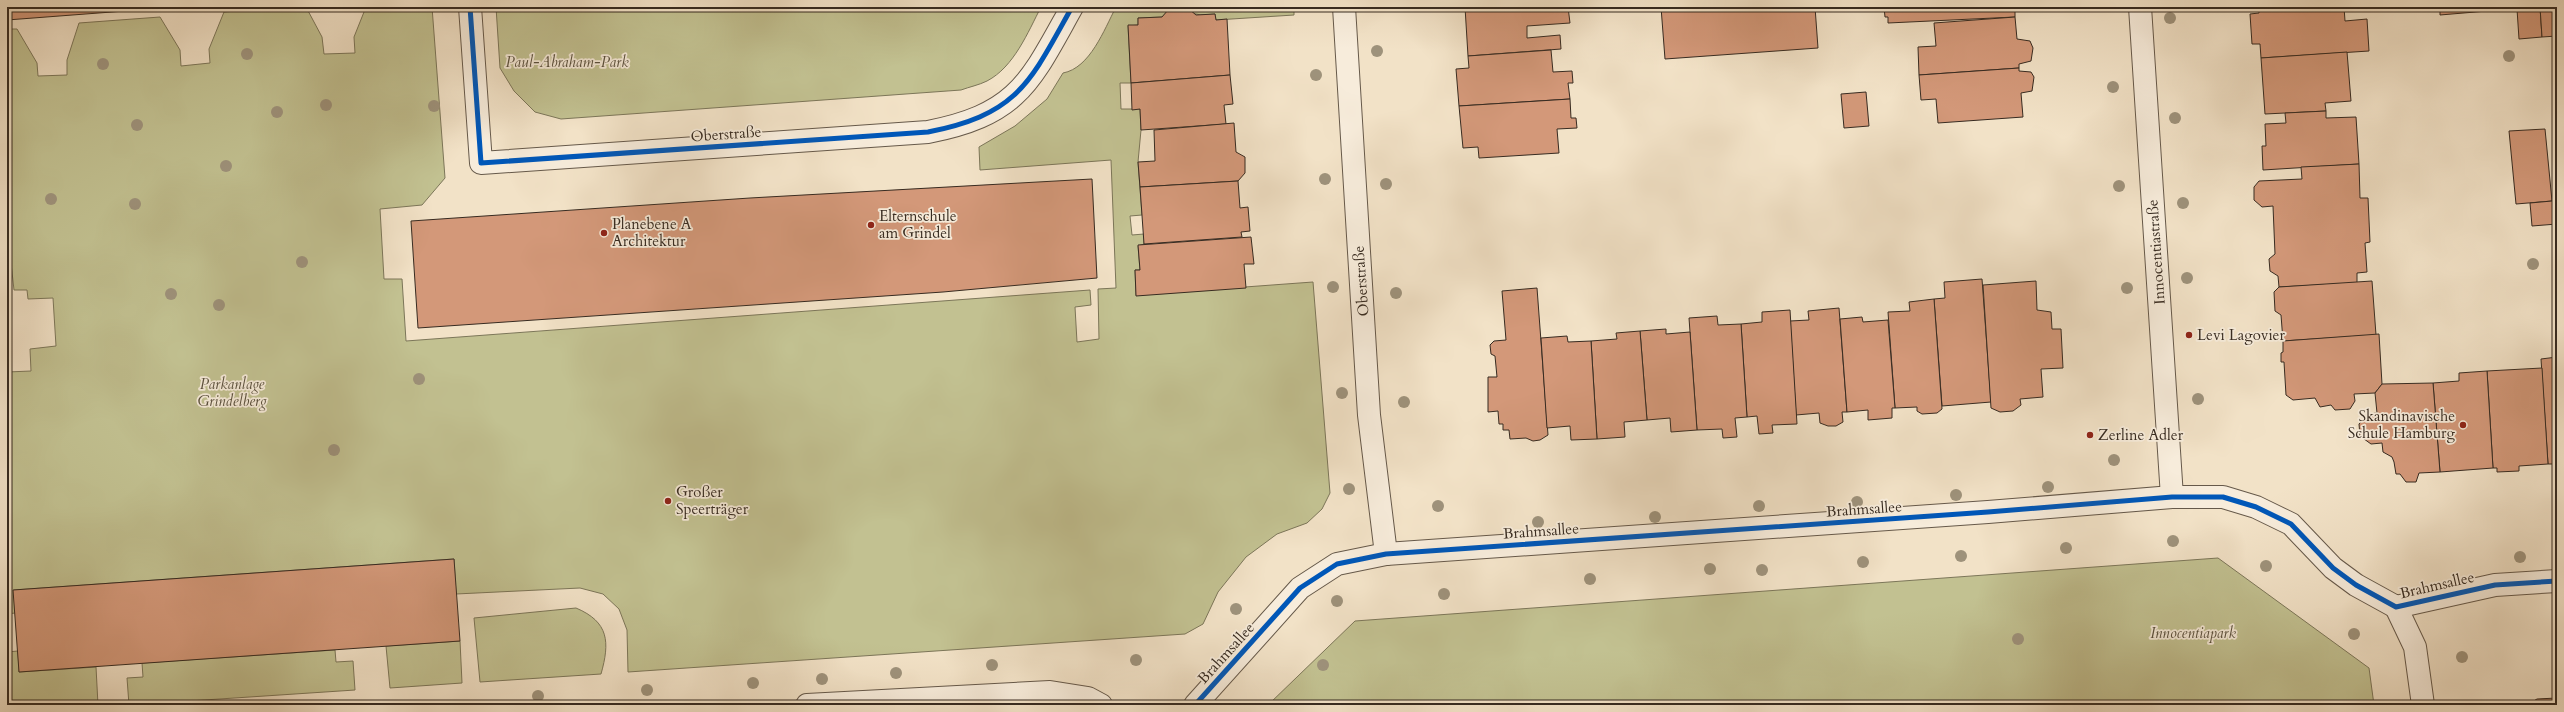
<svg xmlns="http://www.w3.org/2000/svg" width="2564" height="712" font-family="Cardo,serif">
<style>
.green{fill:#c2c191;stroke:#7c7659}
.building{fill:#d39879;stroke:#372b21}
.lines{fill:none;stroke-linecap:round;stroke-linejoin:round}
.street-casing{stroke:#66594a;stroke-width:24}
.street{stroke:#f7ecdb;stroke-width:22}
.cycleway-casing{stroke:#f7ecdb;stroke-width:8}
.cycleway{stroke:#0057b8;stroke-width:5}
.tree{fill:#9e927b}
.poi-dot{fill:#8f2418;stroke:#f7ecdb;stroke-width:1.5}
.labels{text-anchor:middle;stroke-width:3.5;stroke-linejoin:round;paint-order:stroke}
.park-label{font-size:15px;font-style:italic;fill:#5a503d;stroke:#f7ecdb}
.street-label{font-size:15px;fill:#372b21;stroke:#f7ecdb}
.poi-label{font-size:15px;fill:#372b21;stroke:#f7ecdb;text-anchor:start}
</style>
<rect width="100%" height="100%" fill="#f2e2c7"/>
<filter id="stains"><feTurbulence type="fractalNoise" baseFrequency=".005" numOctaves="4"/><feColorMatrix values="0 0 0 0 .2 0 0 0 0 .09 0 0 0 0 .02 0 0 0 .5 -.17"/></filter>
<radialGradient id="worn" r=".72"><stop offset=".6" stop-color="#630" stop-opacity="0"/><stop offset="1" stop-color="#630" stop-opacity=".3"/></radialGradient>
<g class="green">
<path d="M287,7H306L322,37L324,54L355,53L354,37L366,7H432L445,178L422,205L380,209L384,279H402L406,341L1090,290L1091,305L1075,307L1077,342L1099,339L1098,289L1116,288L1111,160L980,170L979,147L1015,126L1047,99L1063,73C1090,68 1104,30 1116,7H1294V15L1216,20L1215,14C1210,14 1201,16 1196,14C1180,8 1175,2 1162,17L1138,18V25L1128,26L1131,83H1120L1121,109H1140L1141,130L1138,162L1142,215L1130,216L1132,235L1144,234V244L1138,246L1140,270H1135L1136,295L1313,282L1330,493L1322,509L1307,523L1277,534L1246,557L1218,592L1203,624L1185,634L628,672L627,630L619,609L603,594L580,588L456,594L454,559L14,590L15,613L7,614V372L31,371L30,349L56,346L53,298L28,299L27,290H14L11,263L7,262V29H17L37,63L38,76L67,75V60L79,23L160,17L180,50L181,66L210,63L209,49L224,12Z"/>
<path d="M496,7H1041C1028,32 1014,67 987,81C979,85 969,87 961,90L561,119L535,112L514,91L500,68Z"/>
<polygon points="2218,558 2369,668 2374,705 1268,705 1355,621"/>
<path d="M576,608C609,622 610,642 601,674L480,682L474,618Z"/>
<polygon points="460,641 462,683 390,688 386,646"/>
<polygon points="335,650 336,662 353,661 355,690 129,705 127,678 143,677 142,663"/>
<polygon points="18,651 19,672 96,667 98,705 7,705 7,652"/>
</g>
<g class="building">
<polygon points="7,7 177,7 7,20"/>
<polygon points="1465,7 1568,7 1570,23 1527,26 1527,38 1560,35 1561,49 1468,56"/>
<polygon points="1661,7 1815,7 1818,48 1665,59"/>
<polygon points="1884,7 2015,7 2015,17 1888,23 1888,17 1885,17"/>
<polygon points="2259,7 2344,7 2345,21 2367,19 2369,51 2261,58 2260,44 2252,44 2250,14 2259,13"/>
<polygon points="2440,7 2486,7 2487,11 2440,15"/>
<polygon points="2486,7 2540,7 2542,37 2519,39 2517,9 2487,11"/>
<polygon points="2540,7 2557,7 2557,36 2542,37"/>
<polygon points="1174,8 1189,9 1196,15 1215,14 1216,20 1227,19 1230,75 1131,83 1128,25 1138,25 1138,18 1162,17 1168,10"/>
<polygon points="2015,17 2017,39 2030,41 2033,48 2031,61 2019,64 2019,68 1919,75 1918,47 1936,46 1934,23"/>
<polygon points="1551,50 1553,72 1572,71 1573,83 1568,83 1570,99 1459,106 1456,69 1469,68 1468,56"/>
<polygon points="2347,52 2351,101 2325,103 2326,111 2265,114 2261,58"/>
<polygon points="2019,68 2019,71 2031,72 2034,77 2032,91 2021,93 2023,117 1938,123 1936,99 1921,100 1919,75"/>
<polygon points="1230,75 1233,104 1224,105 1226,124 1141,130 1140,109 1132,110 1131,83"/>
<polygon points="1866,92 1869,126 1844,128 1841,94"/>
<polygon points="1570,99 1571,118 1576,118 1577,128 1557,129 1559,153 1479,158 1478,147 1463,148 1459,106"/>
<polygon points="2326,111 2326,118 2356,117 2359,164 2263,170 2262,146 2266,146 2265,124 2286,123 2285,113"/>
<polygon points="1234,123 1236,152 1245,157 1245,173 1238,181 1140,187 1138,162 1155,161 1154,130"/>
<polygon points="2545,129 2552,201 2516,204 2509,131"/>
<polygon points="2359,164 2360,198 2368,198 2370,242 2365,243 2367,272 2357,273 2357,283 2279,287 2278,276 2270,271 2269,259 2275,254 2273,206 2262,207 2254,200 2254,187 2259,181 2302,179 2301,167"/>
<polygon points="1092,179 1097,278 943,292 418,328 411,221 750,198"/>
<polygon points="1238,181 1240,208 1248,207 1250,231 1241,232 1242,237 1144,244 1140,187"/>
<polygon points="2552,201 2557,201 2557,224 2532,226 2530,203"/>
<polygon points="1251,237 1254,264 1244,264 1246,288 1136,296 1135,270 1140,270 1138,245"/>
<polygon points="1982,279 1991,402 1942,406 1934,299 1945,298 1944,282"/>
<polygon points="2036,281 2037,310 2051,312 2052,329 2061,329 2063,368 2041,369 2043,397 2020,399 2021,405 2013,411 2000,412 1991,408 1983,285"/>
<polygon points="2372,281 2376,335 2283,341 2281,315 2275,311 2274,292 2279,287"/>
<polygon points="1537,288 1548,435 1540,440 1533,441 1526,438 1510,439 1509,430 1503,430 1503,424 1499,424 1498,411 1488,412 1488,377 1497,377 1495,356 1491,354 1490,345 1494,341 1506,340 1502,291"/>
<polygon points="1934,299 1942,409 1937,413 1922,414 1917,411 1917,407 1895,408 1888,312 1910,311 1909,302"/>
<polygon points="1839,308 1847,412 1842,412 1843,422 1836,426 1828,426 1820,423 1819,413 1796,415 1790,321 1809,320 1808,311"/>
<polygon points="1790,310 1797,424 1772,425 1773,433 1759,434 1757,416 1747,417 1741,324 1762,322 1762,312"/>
<polygon points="1717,316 1718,325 1741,324 1747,417 1735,418 1737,437 1723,438 1722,429 1697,430 1689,318"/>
<polygon points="1862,317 1863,322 1888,320 1895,408 1892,408 1892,418 1868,420 1868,410 1847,412 1840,319"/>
<polygon points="1666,329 1666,334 1690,332 1697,430 1671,432 1670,418 1647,420 1640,331"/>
<polygon points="1640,331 1647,420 1624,422 1625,437 1597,439 1591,341 1617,339 1616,333"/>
<polygon points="2379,334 2382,384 2375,393 2354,394 2355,401 2350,409 2335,410 2331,405 2320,407 2315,398 2293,400 2286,395 2284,362 2281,362 2281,353 2283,352 2283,341"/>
<polygon points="1567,336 1568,342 1591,341 1597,439 1571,440 1570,426 1547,428 1541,338"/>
<polygon points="2557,357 2557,464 2548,464 2541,359"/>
<polygon points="2542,368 2548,464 2519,466 2519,471 2497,472 2497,468 2493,468 2487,371"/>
<polygon points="2487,371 2493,468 2440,472 2433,383 2459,381 2459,373"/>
<polygon points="2433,383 2440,472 2419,473 2416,482 2406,482 2400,474 2396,474 2394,462 2392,457 2383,452 2382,443 2371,444 2360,436 2359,424 2368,414 2377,413 2375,393 2382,384"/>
<polygon points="454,559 460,641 19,672 13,590"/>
<polygon points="2557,698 2557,705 2527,705 2537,699"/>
</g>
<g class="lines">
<g class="street-casing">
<g id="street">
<path d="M470,7L481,163L928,132C1019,114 1030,82 1072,7"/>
<polyline points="1344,7 1369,415 1386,554"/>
<polyline points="2140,7 2172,497"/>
<polyline points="2396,607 2415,647 2423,705"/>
<polyline points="807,705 1050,692 1088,698 1101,705"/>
<polyline points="1195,705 1300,588 1337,564 1386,554 1988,512 2172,497 2223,497 2256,507 2291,524 2333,568 2356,585 2396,607 2495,585 2557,581"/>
</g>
</g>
<use href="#street" class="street"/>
<g class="cycleway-casing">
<g id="cycleway">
<path d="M470,7L481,163L928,132C1019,114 1030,82 1072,7"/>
<polyline points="1195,705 1300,588 1337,564 1386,554 1988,512 2172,497 2223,497 2256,507 2291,524 2333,568 2356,585 2396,607 2495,585 2557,581"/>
</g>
</g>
<use href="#cycleway" class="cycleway"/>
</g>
<g class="tree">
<circle cx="2170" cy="18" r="6"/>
<circle cx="1377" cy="51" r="6"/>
<circle cx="247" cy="54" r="6"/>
<circle cx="2509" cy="56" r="6"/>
<circle cx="103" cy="64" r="6"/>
<circle cx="1316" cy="75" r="6"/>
<circle cx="2113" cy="87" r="6"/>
<circle cx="326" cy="105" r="6"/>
<circle cx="434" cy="106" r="6"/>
<circle cx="277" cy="112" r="6"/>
<circle cx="2175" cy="118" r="6"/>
<circle cx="137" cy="125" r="6"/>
<circle cx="226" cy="166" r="6"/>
<circle cx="1325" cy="179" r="6"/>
<circle cx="1386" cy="184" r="6"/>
<circle cx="2119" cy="186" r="6"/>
<circle cx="51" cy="199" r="6"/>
<circle cx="2183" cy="203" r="6"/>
<circle cx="135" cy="204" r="6"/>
<circle cx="302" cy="262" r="6"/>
<circle cx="2533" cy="264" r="6"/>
<circle cx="2187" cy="278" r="6"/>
<circle cx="1333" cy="287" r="6"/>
<circle cx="2127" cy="288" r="6"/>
<circle cx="1396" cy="293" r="6"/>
<circle cx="171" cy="294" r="6"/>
<circle cx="219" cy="305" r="6"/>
<circle cx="419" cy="379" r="6"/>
<circle cx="1342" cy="393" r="6"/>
<circle cx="2198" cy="399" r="6"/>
<circle cx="1404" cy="402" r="6"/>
<circle cx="334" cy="450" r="6"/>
<circle cx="2114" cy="460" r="6"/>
<circle cx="2048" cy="487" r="6"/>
<circle cx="1349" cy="489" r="6"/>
<circle cx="1956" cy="495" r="6"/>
<circle cx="1857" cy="502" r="6"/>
<circle cx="1438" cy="506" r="6"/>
<circle cx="1759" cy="506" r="6"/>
<circle cx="1655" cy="517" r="6"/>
<circle cx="1538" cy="522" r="6"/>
<circle cx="2173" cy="541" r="6"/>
<circle cx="2066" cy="548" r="6"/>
<circle cx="1961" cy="556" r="6"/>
<circle cx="2520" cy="557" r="6"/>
<circle cx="1863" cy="562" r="6"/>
<circle cx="2266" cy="566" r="6"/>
<circle cx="1710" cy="569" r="6"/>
<circle cx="1762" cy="570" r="6"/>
<circle cx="1590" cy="579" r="6"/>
<circle cx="1444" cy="594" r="6"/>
<circle cx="1337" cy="601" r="6"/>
<circle cx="1236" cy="609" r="6"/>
<circle cx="2354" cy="634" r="6"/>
<circle cx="2018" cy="639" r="6"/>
<circle cx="2462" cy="657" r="6"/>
<circle cx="1136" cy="660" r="6"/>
<circle cx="992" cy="665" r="6"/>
<circle cx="1323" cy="665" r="6"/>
<circle cx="896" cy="673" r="6"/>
<circle cx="822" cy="679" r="6"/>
<circle cx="753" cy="683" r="6"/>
<circle cx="647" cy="690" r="6"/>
<circle cx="538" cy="696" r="6"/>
</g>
<g class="poi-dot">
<circle cx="871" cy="225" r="4"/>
<circle cx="604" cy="233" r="4"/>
<circle cx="2189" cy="335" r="4"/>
<circle cx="2463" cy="425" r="4"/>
<circle cx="2090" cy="435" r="4"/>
<circle cx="668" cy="501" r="4"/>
</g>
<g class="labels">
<g class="park-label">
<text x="567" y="67">Paul-Abraham-Park</text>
<text x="232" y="389">Parkanlage<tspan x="232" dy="17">Grindelberg</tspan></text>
<text x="2193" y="638">Innocentiapark</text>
</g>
<g class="street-label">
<text transform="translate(726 134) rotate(-4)" y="5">Oberstraße</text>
<text transform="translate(2156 252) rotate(-94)" y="5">Innocentiastraße</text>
<text transform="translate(1361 281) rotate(-94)" y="5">Oberstraße</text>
<text transform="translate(1864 509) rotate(-4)" y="5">Brahmsallee</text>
<text transform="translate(1541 531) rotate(-4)" y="5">Brahmsallee</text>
<text transform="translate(2437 585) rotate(-13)" y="5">Brahmsallee</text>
<text transform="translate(1226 653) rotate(-48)" y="5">Brahmsallee</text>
</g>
<g class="poi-label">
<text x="879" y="221">Elternschule<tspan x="879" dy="17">am Grindel</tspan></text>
<text x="612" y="229">Planebene A<tspan x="612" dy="17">Architektur</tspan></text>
<text x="2197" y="340">Levi Lagovier</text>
<text x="2455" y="421" text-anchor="end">Skandinavische<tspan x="2455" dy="17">Schule Hamburg</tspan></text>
<text x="2098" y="440">Zerline Adler</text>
<text x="676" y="497">Großer<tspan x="676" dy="17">Speerträger</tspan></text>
</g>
</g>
<rect width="2564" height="712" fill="none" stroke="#f2e2c7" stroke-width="24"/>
<rect x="8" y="8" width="2548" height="696" fill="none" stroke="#372b21" stroke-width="2"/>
<rect x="12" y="12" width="2540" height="688" fill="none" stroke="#372b21"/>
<rect width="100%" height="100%" filter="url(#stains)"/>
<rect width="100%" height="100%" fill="url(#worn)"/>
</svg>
